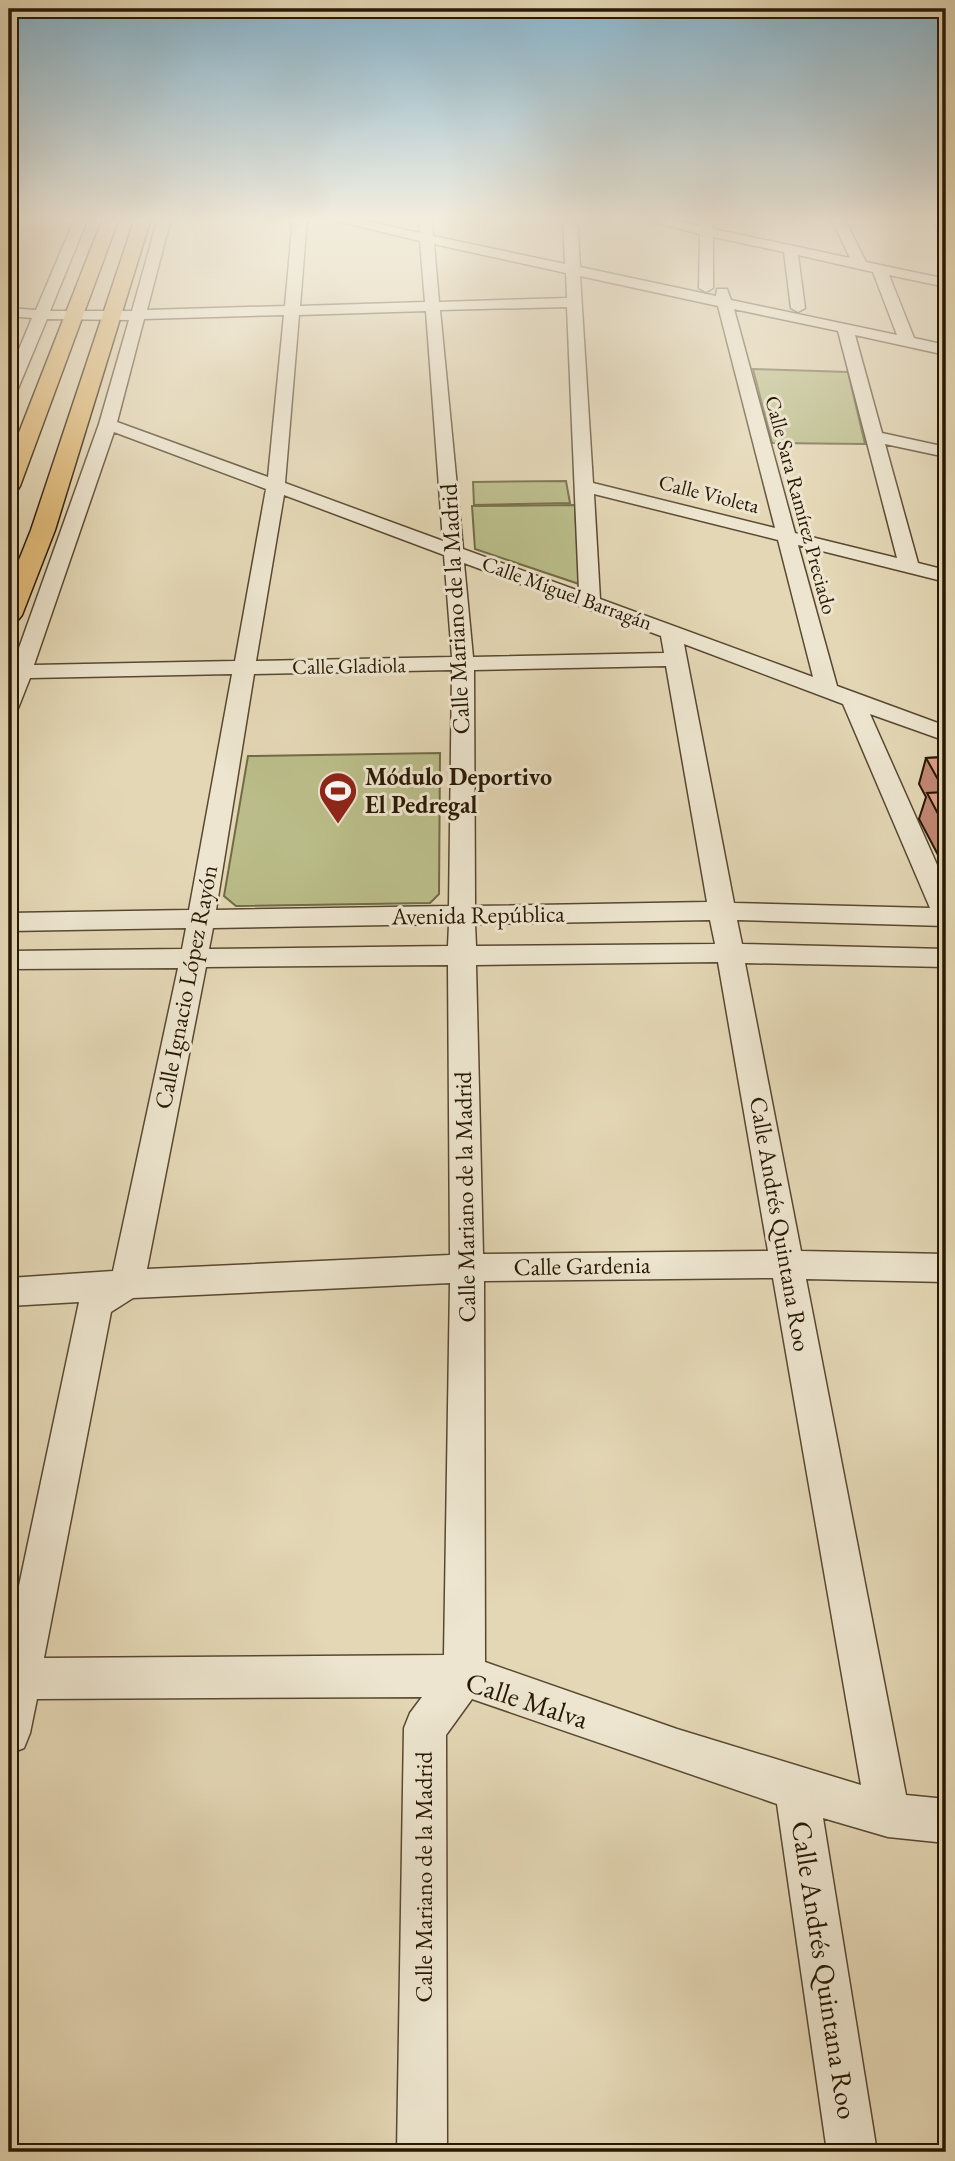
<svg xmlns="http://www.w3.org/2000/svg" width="955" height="2161" font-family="'EB Garamond',serif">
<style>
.green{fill:#babd89;stroke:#726b46;stroke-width:2}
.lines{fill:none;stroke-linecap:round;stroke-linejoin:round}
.minor-casing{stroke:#584830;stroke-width:3}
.major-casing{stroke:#291904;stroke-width:3}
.minor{fill:#ede5cf;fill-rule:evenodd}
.major{fill:#e2bc7a;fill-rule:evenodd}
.wall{fill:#c18774;stroke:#291904;stroke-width:2}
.building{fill:#e09d87;stroke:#291904;stroke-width:2}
.labels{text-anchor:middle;stroke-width:6;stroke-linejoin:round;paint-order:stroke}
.far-street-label{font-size:21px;fill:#291904;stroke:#ede5cf}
.street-label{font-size:24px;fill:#291904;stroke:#ede5cf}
.poi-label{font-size:24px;font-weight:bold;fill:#291904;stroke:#ede5cf;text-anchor:start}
.near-street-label{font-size:28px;fill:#291904;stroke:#ede5cf}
</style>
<rect width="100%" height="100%" fill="#e4d7b5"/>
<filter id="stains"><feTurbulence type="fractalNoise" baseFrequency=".00286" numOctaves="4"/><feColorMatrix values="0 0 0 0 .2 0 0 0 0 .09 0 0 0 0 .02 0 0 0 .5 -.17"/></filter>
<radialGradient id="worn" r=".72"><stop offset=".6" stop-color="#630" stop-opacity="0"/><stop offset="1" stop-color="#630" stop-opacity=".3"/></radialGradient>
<g class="green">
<polygon points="753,369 848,372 865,444 772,443"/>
<polygon points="566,481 570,503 474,505 473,482"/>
<polygon points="575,505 579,584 475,549 472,506"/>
<polygon points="440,753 439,894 430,903 236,906 224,896 248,756"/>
</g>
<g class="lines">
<g class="minor-casing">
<g id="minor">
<path d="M75,218H88L50,311H132L158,218H171L147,310L285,306L293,218H307L300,306L425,302L420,241L325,218H351L420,233L418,218H432L433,236L565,264L563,218H577L580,267L716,296L717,289H727L731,300L897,335L873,272L798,255L805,308L798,312L791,308L784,252L713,237V288L706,292L699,288L700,234L638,218H664L700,226V218H714L713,229L850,258L831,218H844L866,262L946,279V287L889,275L914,338L946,345V355L855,335L882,433L946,447V457L885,444L918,563L946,570V582L798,545L837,686L946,726V741L870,714L946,885V926L737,920L742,944L946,949V967L745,963L801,1251L946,1254V1282L806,1279L906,1795L946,1799V1843L888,1837L823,1818L877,2152H827L777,1804L472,1699L446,1735L447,2152H397L404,1728L410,1713L422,1697L37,1699L30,1733L24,1748L9,1754V1633L79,1302L9,1306V1278L113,1271L178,968L9,969V951L182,949L186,928L9,931V913L189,910L232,674L30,678L17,711L9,713V676L99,424L129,320L47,319L17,391L9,396V373L32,318L9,316V308L36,310ZM434,244L566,273L567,298L439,302ZM580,276L718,306L775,528L593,483ZM567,307L579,591L463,549L440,310ZM734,309L838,331L897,558L795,533ZM426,311L443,541L285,483L299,315ZM284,315L268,477L117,422L144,319ZM114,432L266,489L235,661L34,665ZM594,494L778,540L813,677L600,599ZM284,495L444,555L452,657L256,661ZM464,563L661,636L664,653L473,657ZM684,644L843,704L930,908L734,903ZM666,666L707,902L475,906L474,670ZM452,670L449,906L216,910L254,674ZM710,920L715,944L476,946L475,924ZM449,924L448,946L209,949L213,928ZM718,962L768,1251L483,1254L476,965ZM448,965L450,1255L147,1269L206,967ZM773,1278L861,1785L677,1729L485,1662L484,1281ZM450,1283L444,1655L44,1658L111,1312L133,1298Z"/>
<polygon points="934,218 946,218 946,239 939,235"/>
</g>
</g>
<g class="major-casing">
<g id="major">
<polygon points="103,218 119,218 20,486 17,491 9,493 9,458"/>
<polygon points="135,218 151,218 55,530 22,615 18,620 9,623 9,585 31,530"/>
</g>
</g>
<use href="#minor" class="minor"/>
<use href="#major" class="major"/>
</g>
<polygon class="wall" points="946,757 946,870 919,819 926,797 919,784 926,758"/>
<polygon class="building" points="946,757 946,829 927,793 945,792 926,758"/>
<linearGradient id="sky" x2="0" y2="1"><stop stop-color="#87b6d0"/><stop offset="0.42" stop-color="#f3edde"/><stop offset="1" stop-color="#f3edde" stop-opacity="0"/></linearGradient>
<rect width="955" height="521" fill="url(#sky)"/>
<defs>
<g id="stadium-pin" transform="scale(2.0125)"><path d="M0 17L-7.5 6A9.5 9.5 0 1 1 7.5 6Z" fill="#8f2418" stroke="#ede5cf"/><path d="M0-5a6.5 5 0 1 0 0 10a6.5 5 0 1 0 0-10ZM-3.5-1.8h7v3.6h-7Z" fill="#fff"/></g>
</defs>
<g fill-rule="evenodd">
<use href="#stadium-pin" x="338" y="791"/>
</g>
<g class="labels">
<g class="far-street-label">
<text transform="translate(709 494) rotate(14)" y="7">Calle Violeta</text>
<text transform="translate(801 505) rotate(75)" y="7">Calle Sara Ramírez Preciado</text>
<text transform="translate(567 593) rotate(20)" y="7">Calle Miguel Barragán</text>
<text transform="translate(349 666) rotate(-1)" y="7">Calle Gladiola</text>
</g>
<g class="street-label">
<text transform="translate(455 609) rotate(-93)" y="8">Calle Mariano de la Madrid</text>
<text transform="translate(478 915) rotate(-1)" y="8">Avenida República</text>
<text transform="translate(186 987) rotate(-79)" y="8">Calle Ignacio López Rayón</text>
<text transform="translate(465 1197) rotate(-91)" y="8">Calle Mariano de la Madrid</text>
<text transform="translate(780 1224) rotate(80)" y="8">Calle Andrés Quintana Roo</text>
<text transform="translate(582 1266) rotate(-1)" y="8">Calle Gardenia</text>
<text transform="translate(424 1877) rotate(-90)" y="8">Calle Mariano de la Madrid</text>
</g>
<g class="poi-label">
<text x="365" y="785">Módulo Deportivo<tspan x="365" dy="28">El Pedregal</tspan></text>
</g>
<g class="near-street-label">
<text transform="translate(527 1700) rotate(18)" y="10">Calle Malva</text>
<text transform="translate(825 1970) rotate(81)" y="10">Calle Andrés Quintana Roo</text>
</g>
</g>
<rect width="955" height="2161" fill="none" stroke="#e4d7b5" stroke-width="35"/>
<rect x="10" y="10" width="934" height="2140" fill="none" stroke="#291904" stroke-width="3.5"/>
<rect x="18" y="18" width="920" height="2126" fill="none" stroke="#291904" stroke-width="2"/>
<rect width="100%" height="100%" filter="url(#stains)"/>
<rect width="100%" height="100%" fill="url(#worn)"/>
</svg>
